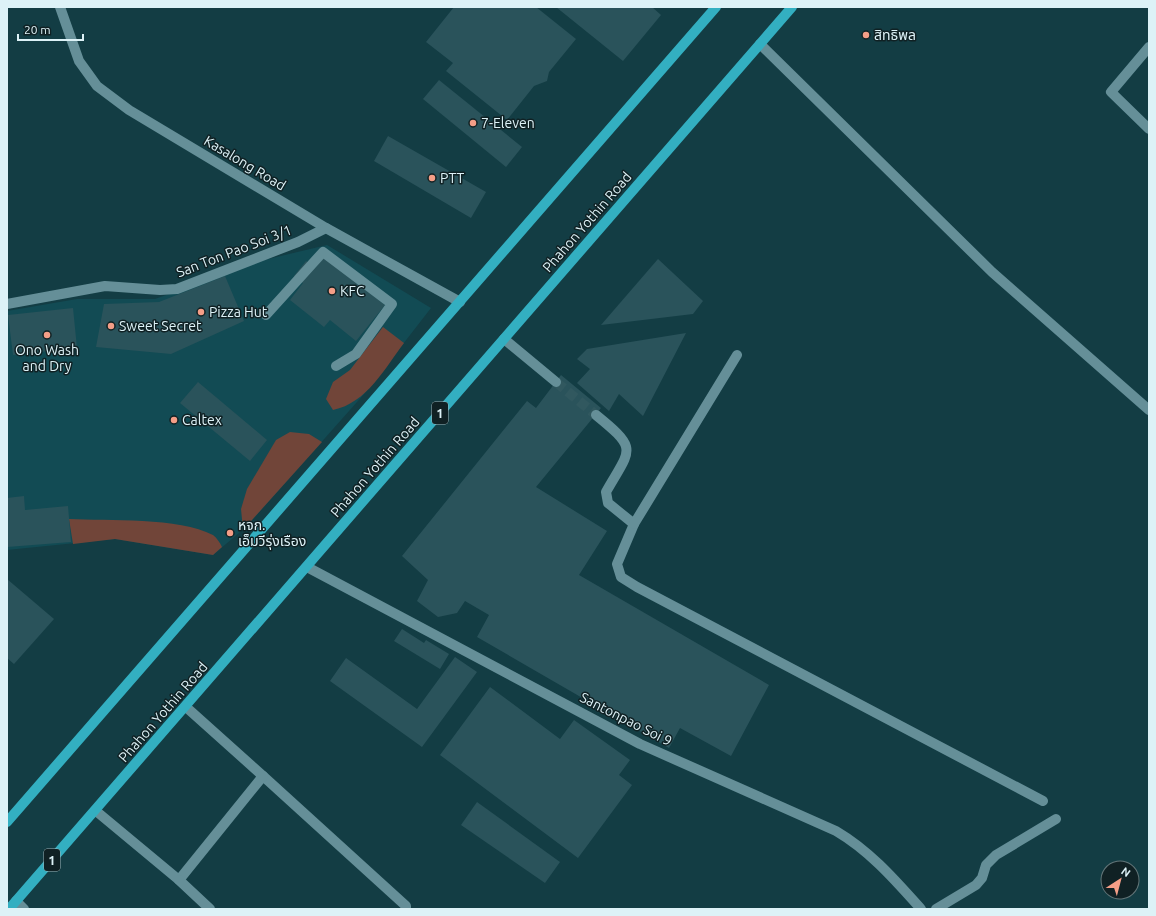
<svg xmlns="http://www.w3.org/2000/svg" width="1156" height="916" font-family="Ubuntu,'Noto Sans Thai',sans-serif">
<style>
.built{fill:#124b54}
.green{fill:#714539}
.building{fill:#2a535b}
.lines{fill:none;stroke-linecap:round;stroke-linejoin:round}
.minor-tunnel{stroke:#31585f;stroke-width:10;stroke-dasharray:10 5;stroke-linecap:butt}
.minor{stroke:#658f98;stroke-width:10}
.major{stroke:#33afc1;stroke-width:10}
.poi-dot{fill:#f49e87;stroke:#102124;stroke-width:1.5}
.labels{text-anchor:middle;stroke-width:3;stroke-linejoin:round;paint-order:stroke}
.shield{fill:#102124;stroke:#a0b3b8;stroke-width:1}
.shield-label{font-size:13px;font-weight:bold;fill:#ddf2f7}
.poi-label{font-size:14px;fill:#ddf2f7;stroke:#102124;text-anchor:start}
.street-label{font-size:14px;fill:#ddf2f7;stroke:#102124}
</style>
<rect width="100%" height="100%" fill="#133d44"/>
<polygon class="built" points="327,245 431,308 365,393 246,527 213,555 115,539 7,550 7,311 77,299 155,299 264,260"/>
<g class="green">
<path d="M383,327L404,343C385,368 367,403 333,410L326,399L333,382L350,370Z"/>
<polygon points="290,432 309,434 322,442 243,530 241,509 247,489 276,440"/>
<path d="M69,519C108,521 179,517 213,535C217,538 220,543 222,547L213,555L115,539L73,544Z"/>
</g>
<g class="building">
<polygon points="454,7 536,7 576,39 549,72 547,81 534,86 507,120 446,71 453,63 426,42"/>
<polygon points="556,7 652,7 661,15 623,61"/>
<polygon points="439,80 522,147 506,167 423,99"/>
<polygon points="388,136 486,192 471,218 374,161"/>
<polygon points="324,257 385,305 356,341 330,320 324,327 290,300 303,283 294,276 306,261 315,268"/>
<polygon points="658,259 703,301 693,314 601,325"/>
<polygon points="225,276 244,321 171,354 96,347 104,304 159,302"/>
<polygon points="73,308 77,348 13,355 8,315"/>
<polygon points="686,333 643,416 619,394 609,411 577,383 590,369 577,359 587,349"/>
<polygon points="561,375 601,408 536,487 607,531 579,575 769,685 731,756 680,728 669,748 477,637 489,615 465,601 457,613 438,617 417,601 428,580 402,556 527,401 536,408"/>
<polygon points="198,382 267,440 250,461 180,403"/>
<polygon points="24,496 25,510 68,506 71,542 7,547 7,498"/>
<polygon points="7,579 54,619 14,664 7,658"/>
<polygon points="402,629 424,643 426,640 449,654 440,669 394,641"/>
<polygon points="455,657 477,672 422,747 330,681 346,658 417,709"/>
<polygon points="490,687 560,739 574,720 630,760 619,775 632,785 578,858 440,755"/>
<polygon points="477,802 560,862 545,883 461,825"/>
</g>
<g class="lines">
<polyline class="minor-tunnel" points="556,382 596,415"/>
<g class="minor">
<polyline points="60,7 79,61 97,86 129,110 326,228 460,302"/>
<polyline points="760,44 992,272 1149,410"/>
<polyline points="1149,47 1111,92 1149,129"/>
<polyline points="7,304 105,286 160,290 177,289 298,242 326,228"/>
<polyline points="266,315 323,252 392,304 356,354 336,366"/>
<polyline points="504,339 556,382"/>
<path d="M596,415C639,450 631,448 606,492L608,503L634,524L617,564L621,577L637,587L1043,801"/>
<polyline points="634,524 737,355"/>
<path d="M307,567L640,744L836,831C870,851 895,880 921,909"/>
<polyline points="263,776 406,906 406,909"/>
<polyline points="96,811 179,880 263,776 186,707"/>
<polyline points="179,880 210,909"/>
<polyline points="16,901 24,909"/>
<polyline points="936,909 976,885 982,878 986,865 996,855 1056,819"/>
</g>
<g class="major">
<polyline points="7,822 716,7"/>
<polyline points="9,909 792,7"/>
</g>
</g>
<g class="poi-dot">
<circle cx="866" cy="35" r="4"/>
<circle cx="473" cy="123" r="4"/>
<circle cx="432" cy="178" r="4"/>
<circle cx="332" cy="291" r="4"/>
<circle cx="201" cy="312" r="4"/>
<circle cx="111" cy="326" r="4"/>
<circle cx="47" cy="335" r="4"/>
<circle cx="174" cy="420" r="4"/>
<circle cx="230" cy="533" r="4"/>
</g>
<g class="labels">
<g class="shield">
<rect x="432" y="402" width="16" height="22" rx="3"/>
<rect x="44" y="849" width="16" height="22" rx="3"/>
</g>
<g class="shield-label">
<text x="440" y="418">1</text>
<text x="52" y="865">1</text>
</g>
<g class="poi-label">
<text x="874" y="40">สิทธิพล</text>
<text x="481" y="128">7-Eleven</text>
<text x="440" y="183">PTT</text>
<text x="340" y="296">KFC</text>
<text x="209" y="317">Pizza Hut</text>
<text x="119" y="331">Sweet Secret</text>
<text x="47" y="355" text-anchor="middle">Ono Wash<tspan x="47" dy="16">and Dry</tspan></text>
<text x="182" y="425">Caltex</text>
<text x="238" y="530">หจก.<tspan x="238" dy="16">เอ็มวีรุ่งเรือง</tspan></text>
</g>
<g class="street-label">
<text transform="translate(245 163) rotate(31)" y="5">Kasalong Road</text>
<text transform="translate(587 222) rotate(-49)" y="5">Phahon Yothin Road</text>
<text transform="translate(234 251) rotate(-21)" y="5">San Ton Pao Soi 3/1</text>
<text transform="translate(375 467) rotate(-49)" y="5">Phahon Yothin Road</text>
<text transform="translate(163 712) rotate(-49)" y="5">Phahon Yothin Road</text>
<text transform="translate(626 719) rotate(27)" y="5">Santonpao Soi 9</text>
</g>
</g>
<rect width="1156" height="916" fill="none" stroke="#ddf2f7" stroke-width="16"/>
<g transform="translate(1120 880) rotate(36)"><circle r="19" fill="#102124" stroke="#627578"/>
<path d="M0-3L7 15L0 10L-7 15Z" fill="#f49e87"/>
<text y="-6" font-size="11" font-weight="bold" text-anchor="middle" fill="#ddf2f7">N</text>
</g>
<path d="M18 34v6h65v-6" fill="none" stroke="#ddf2f7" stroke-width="2"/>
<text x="24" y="34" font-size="12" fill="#ddf2f7" stroke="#102124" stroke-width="3" paint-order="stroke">20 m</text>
</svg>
